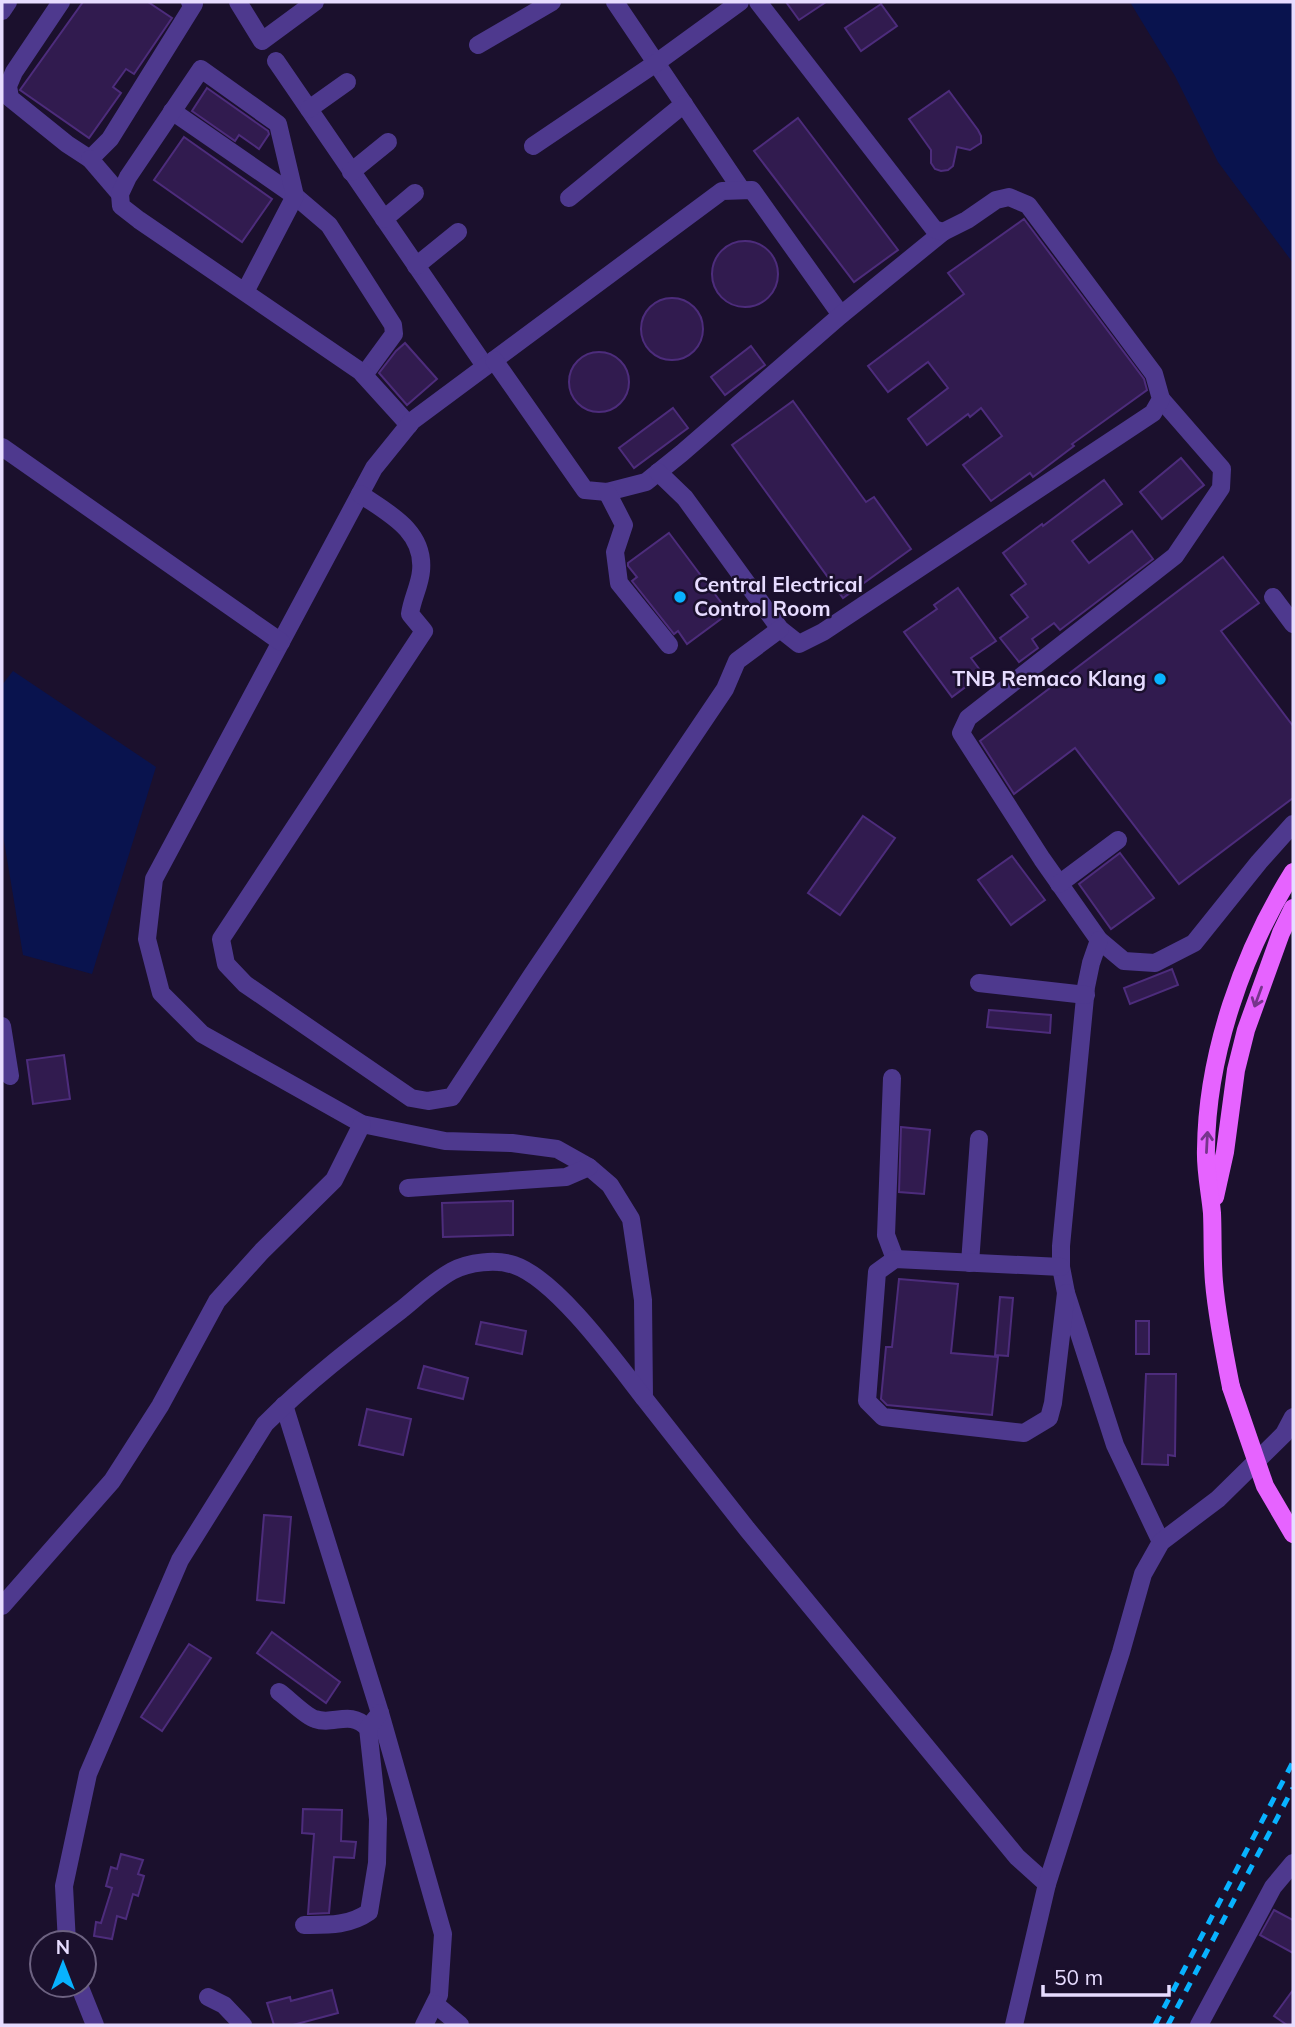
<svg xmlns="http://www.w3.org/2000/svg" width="1295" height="2027" font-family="Mulish,sans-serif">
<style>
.water{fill:#09134e}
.building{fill:#311b4f;stroke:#4d2c7c;stroke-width:2}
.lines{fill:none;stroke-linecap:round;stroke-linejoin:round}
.minor{stroke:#4e398e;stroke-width:18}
.major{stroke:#e663ff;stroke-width:18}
.rail{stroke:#08b2ff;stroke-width:5;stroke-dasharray:10 9;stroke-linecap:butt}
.major-bridge{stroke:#e663ff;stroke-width:18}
.oneway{stroke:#76358c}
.poi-dot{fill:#08b2ff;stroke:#1b102d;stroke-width:2.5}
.labels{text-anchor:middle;stroke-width:5;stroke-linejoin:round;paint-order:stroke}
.poi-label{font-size:21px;font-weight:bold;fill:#e7dcff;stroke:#1b102d;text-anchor:start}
</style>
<rect width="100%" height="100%" fill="#1b102d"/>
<g class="water">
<polygon points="1130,2 1293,2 1293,263 1218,162 1175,76"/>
<polygon points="13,671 156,767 92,974 23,955 2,829 2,685"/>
</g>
<g class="building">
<polygon points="83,2 148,2 172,18 134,74 126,69 113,87 121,93 89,138 20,90"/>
<polygon points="786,2 826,2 799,20"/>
<polygon points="881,4 897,26 861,51 845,28"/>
<polygon points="207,88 268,131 269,134 259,149 239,135 235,141 192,111"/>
<polygon points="949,91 978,130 981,136 981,143 970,150 957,147 953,166 948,170 941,171 935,169 931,163 931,150 909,119"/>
<polygon points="798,118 898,250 854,282 754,151"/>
<polygon points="184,137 272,199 242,242 154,180"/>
<polygon points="1024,219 1144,379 1147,390 1072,444 1074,446 1033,477 1030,473 991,501 963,465 1002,436 981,408 970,417 968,414 927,445 908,419 948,388 928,362 888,392 868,366 964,294 948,273"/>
<circle cx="745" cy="274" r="33"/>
<circle cx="672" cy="329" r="31"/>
<polygon points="405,343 437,379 407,405 379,373 396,351"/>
<polygon points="751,346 765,365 725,395 711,377"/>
<circle cx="599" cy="382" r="30"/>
<polygon points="793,401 866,502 874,497 911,549 843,598 732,445"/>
<polygon points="673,408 688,428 634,468 619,448"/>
<polygon points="1181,458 1204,485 1162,519 1140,492"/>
<polygon points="1104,480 1122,504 1072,541 1089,563 1132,531 1153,559 1060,630 1054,623 1032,639 1038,648 1019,662 1000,638 1028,617 1011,595 1026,584 1003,553 1042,524 1043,526"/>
<polygon points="669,533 729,613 687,644 678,631 674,634 632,581 637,577 628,566 628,563"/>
<polygon points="1223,557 1259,603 1221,631 1293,726 1293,798 1179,884 1075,748 1014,794 980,741"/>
<polygon points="958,588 996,641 971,658 983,674 952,697 904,632 937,609 934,605"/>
<polygon points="863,816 895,838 840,915 808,893"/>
<polygon points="1120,853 1154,898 1111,929 1079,884"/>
<polygon points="1012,856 1045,900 1011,925 978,880"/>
<polygon points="1172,969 1178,985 1130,1004 1124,988"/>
<polygon points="989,1010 1051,1015 1050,1033 987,1027"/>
<polygon points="64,1055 70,1099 33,1104 27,1060"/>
<polygon points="901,1127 930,1130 924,1194 899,1192"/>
<polygon points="513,1201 513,1235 443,1237 442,1203"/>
<polygon points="899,1279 958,1284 951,1353 998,1357 992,1415 887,1405 881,1399 886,1347 892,1347"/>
<polygon points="1000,1297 1013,1298 1008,1356 995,1355"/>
<rect x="1136" y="1321" width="13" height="33"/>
<polygon points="481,1322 526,1331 522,1354 476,1344"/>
<polygon points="424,1366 468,1378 463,1399 418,1388"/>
<polygon points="1146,1374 1176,1374 1175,1456 1168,1455 1168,1465 1142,1464"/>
<polygon points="367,1409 411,1419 403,1455 359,1445"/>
<polygon points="264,1515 291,1517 284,1603 257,1600"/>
<polygon points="272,1632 340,1682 326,1703 257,1653"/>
<polygon points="189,1644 211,1658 162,1731 141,1717"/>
<polygon points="303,1809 342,1810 341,1841 356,1842 354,1858 334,1857 329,1913 308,1914 314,1834 302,1833"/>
<polygon points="121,1854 143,1860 138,1874 144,1876 138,1896 133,1894 126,1919 117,1916 112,1939 94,1936 96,1922 101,1923 112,1888 106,1886 111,1867 117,1869"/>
<polygon points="1274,1910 1293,1920 1293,1953 1260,1935"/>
<polygon points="332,1990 338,2013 293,2025 274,2025 267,2003 290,1997 291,2001"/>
<polygon points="1293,1990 1293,2025 1287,2025 1274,2016"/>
</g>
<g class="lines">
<g class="minor">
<polyline points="61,2 14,72 8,86 10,98 67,144 90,159 110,139 194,4 190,2"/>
<polyline points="238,2 262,41 315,2"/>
<polyline points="615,2 741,189"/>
<polyline points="2,11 8,2"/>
<polyline points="478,45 552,2"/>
<polyline points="276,61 485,366"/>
<polyline points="309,109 347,82"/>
<polyline points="172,111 295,196 329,225 393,325 394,334 364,375"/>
<polyline points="533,146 656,63 740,2"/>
<polyline points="90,159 120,194"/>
<polyline points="351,172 388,142"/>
<polyline points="569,198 684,104"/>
<polyline points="384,219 415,193"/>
<polyline points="416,266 458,232"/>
<polyline points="245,292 295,196 278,124 201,69 128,177 120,194 121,206 139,220 360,371 409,425"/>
<polyline points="841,315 752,190 722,191 412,421 374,468 154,879 147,939 161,993 202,1034 362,1124 445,1141 512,1143 557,1149 589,1167 610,1185 631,1219 643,1300 644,1398 747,1529 1017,1857 1047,1884"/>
<polyline points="494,360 585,490 607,492 646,482 682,453 841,315 943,232"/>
<polyline points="1161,399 1222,469 1221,488 1175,556 968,718 961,733 1042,859 1099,940 1124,961 1155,963 1194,943 1259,862 1293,824"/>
<polyline points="2,447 281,642"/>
<polyline points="658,472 685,498 780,629 799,644 823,632 1153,413 1161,399 1154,374 1028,205 1009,197 996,200 967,220 943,232 934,229 758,2"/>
<polyline points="607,492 624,525 615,552 619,583 669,645"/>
<path d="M360,494C388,513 425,531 421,571C420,585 412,599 410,614L424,631L221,939L226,964L245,984L411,1098L428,1101L452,1097L532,975L725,689L737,661L780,629"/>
<polyline points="1273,597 1293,624"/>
<polyline points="1059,884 1118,840"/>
<polyline points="1099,940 1091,963 1086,987 1061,1246 1061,1267 1066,1293 1115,1445 1161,1542"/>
<polyline points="979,983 1086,995"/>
<polyline points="2,1026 10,1076"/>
<polyline points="892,1078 886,1235 895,1259"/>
<polyline points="408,1188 566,1177 589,1167"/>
<polyline points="970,1263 979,1139"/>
<polyline points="1061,1267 895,1259 877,1272 867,1401 883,1417 1024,1433 1049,1418 1053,1403 1066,1293"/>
<polyline points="284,1405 380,1713 443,1934 439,1995 424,2025"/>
<polyline points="2,1606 112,1481 160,1406 217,1301 262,1251 334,1180 362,1124"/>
<path d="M279,1692C288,1698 305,1716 315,1719C334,1726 349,1709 368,1728"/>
<path d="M304,1925C328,1925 349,1926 369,1912L377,1863L378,1819L368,1728L380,1713"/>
<path d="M67,1943L64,1886L88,1774L180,1560L265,1424C307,1382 354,1346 401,1310C417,1297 434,1281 452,1271C469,1262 496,1259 514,1265C556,1279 616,1362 644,1398"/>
<polyline points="79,1985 95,2025"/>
<polyline points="208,1997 224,2005 243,2025"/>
<polyline points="435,2004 460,2025"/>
<polyline points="1014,2025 1047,1884 1121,1652 1143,1574 1161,1542 1218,1499 1284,1434 1293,1417"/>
<polyline points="1199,2025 1273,1887 1293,1863"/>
</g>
<g class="major">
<polyline points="1215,1197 1225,1152 1236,1070 1246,1030 1281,933 1293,908"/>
<path d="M1231,1387C1224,1352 1217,1317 1214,1282C1212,1259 1213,1236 1212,1213C1210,1191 1205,1170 1206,1149C1207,1054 1243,952 1293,872"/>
</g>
<g class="rail">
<polyline points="1155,2025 1293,1762"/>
<polyline points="1168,2025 1293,1788"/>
</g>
<polyline class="major-bridge" points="1231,1387 1265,1486 1293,1534"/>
</g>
<defs><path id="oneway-shaft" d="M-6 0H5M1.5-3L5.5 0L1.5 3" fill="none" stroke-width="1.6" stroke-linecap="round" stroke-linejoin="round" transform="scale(1.75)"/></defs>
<g class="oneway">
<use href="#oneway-shaft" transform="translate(1258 997) rotate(110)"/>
<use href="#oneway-shaft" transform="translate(1207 1142) rotate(-87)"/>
</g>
<g class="poi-dot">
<circle cx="680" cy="597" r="7"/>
<circle cx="1160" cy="679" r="7"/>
</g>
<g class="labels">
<g class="poi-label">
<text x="694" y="592">Central Electrical<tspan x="694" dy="24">Control Room</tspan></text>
<text x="1146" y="686" text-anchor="end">TNB Remaco Klang</text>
</g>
</g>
<rect width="1295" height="2027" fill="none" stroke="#e7dcff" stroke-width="7"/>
<g transform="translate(63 1964)"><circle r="33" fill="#1b102d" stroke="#6d6281" stroke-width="2"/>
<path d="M0-5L12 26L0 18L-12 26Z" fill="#08b2ff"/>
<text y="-10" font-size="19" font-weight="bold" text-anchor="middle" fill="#e7dcff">N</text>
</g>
<path d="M1043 1985v10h126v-10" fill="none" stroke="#e7dcff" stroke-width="3.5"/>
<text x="1054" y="1985" font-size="21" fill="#e7dcff" stroke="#1b102d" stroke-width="5" paint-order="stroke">50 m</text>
</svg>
